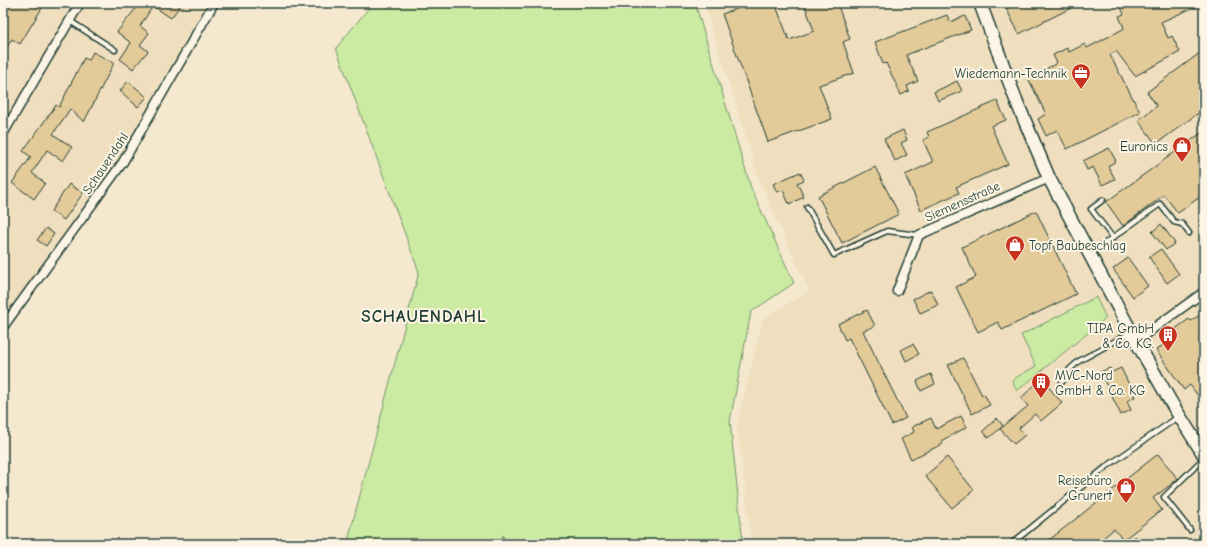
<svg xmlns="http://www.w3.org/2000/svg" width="1207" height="547" font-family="'Comic Neue',sans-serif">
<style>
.built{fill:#efdfbe}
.green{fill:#cbeaa2;stroke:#75946b}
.building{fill:#e3ca99;stroke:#1f3d34}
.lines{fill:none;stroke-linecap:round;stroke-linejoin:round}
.lane-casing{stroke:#1f3d34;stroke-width:7}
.street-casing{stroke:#1f3d34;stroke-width:11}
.secondary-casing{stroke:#1f3d34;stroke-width:15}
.lane{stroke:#fcf5e5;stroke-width:4}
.street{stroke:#fcf5e5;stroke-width:8}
.secondary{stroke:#fcf5e5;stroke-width:12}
.labels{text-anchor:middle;stroke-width:4;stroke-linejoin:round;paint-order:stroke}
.poi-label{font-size:13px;fill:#1f3d34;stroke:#fcf5e5;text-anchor:end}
.street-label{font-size:13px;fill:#1f3d34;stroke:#fcf5e5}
.district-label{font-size:17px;font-weight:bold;letter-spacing:1px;fill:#1f3d34;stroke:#fcf5e5}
</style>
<rect width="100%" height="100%" fill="#f4e8ce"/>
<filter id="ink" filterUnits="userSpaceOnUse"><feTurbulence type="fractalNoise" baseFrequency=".025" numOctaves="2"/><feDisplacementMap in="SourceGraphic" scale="8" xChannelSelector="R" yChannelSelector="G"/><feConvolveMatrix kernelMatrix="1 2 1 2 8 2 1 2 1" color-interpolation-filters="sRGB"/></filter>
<g filter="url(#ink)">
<g class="built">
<polygon points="3,3 218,3 146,132 134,135 115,166 3,322"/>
<polygon points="704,3 1204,3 1204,544 752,544 737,425 763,319 809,291 760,182"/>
</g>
<g class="green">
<polygon points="373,3 695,3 751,188 794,283 751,312 730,421 743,544 506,544 503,535 500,544 347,544 419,272 336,48"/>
<polygon points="1096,297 1106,318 1017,391 1012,380 1036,366 1021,335"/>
</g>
<g class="building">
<polygon points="3,3 45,3 20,44 12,39 3,53"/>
<polygon points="140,3 182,3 171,18 153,6 140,26 149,33 140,45 148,51 133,69 120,59 131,43 117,32"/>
<polygon points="754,3 775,3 789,40 814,31 804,3 837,3 850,39 843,42 854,73 819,85 832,119 768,142 722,14"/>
<polygon points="1012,3 1081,3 1019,34 1005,6"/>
<polygon points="1119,3 1204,3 1161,22 1168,38 1172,36 1180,52 1135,76 1116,51 1110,55 1140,112 1067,149 1057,130 1046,136 1038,119 1046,114 1028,78 1057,63 1053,55 1067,48 1069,52 1085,44 1087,48 1123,29 1124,28 1119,16 1124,14"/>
<polygon points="947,15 950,22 965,16 971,30 906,55 918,81 907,86 909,91 901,95 886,63 883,64 875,42"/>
<polygon points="1204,50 1204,109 1156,144 1138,120 1157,106 1147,92"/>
<polygon points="93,52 114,63 84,122 70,109 53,134 72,147 63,161 47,150 32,173 45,183 34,199 12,183 31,157 23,151 56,105 59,107 84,58 89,60"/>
<polygon points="128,81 147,97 138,107 120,91"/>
<polygon points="957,81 962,91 938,101 934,92"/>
<polygon points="997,101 1006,120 991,126 1008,164 956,187 959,193 921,210 905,175 933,162 923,140 929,137 927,132"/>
<polygon points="903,130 907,140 901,143 907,155 895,161 884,139"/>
<polygon points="1204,131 1204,194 1178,213 1164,195 1123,226 1106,202"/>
<polygon points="1109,148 1116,161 1108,166 1115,179 1102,185 1093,167 1087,170 1083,161"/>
<polygon points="875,167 899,214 842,243 818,196"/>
<polygon points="800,172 804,180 797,183 804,197 789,204 783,190 777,192 773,184"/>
<polygon points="69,184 83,193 64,220 51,211"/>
<polygon points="1036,211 1076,294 1002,330 998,322 978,332 956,287 976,277 962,247"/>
<polygon points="1161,224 1175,243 1166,250 1152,232"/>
<polygon points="46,228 54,234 46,246 37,240"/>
<polygon points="1161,249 1179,274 1167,283 1149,257"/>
<polygon points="1128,258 1148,286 1133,297 1113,269"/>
<polygon points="931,290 938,305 920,313 913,299"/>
<polygon points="867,310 875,326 863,331 906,418 892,425 849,338 845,340 838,324"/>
<polygon points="1204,312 1204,404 1190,385 1184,390 1156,350 1179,334 1175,329 1189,319 1191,321"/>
<polygon points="913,344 919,354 906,361 901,350"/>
<polygon points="963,358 982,395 984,394 990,405 972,414 948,365"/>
<polygon points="1110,368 1112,372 1121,368 1135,397 1127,401 1131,410 1121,415 1100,372"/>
<polygon points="931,374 935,384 921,391 917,381"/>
<polygon points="1041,378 1062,403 1041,421 1035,414 1019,428 1025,435 1014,444 1000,429 1028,406 1021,398 1036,384 1035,383"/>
<polygon points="961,416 967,427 941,441 943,444 911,459 901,439 914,432 912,427 931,418 936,429"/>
<polygon points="997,418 1003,426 989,438 983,431"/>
<polygon points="1158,454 1178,479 1153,498 1162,510 1123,540 1114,529 1096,544 1044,544"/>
<polygon points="947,457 974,490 952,508 925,476"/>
</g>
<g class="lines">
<g class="lane-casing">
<g id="lane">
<polyline points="70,21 115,50"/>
<polyline points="1103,200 1091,209 1113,238"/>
<polyline points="807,207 834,255 887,231 918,235"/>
<polyline points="1091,253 1160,204 1174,222 1182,224 1189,233"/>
<polyline points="1062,382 1070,369 1079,361 1130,333"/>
<polyline points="1190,530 1164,497 1204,458"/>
<polyline points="1011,544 1106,467 1178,417"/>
<polyline points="1130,544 1135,540"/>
</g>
</g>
<g class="street-casing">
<g id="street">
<polyline points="3,134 80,3"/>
<polyline points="897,291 919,235 1049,178"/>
<polyline points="3,327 123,162 214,3"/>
<polyline points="1136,341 1204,292"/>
</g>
</g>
<g class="secondary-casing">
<polyline id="secondary" points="980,3 1016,100 1049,178 1136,341 1172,404 1204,455"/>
</g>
<use href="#lane" class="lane"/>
<use href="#street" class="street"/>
<use href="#secondary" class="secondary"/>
</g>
</g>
<defs>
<g id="office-pin" transform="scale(1)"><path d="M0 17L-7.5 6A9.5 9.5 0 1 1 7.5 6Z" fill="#c8321e" stroke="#fcf5e5"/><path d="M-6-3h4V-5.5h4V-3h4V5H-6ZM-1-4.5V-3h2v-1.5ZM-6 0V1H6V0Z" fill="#fff"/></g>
<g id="shop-pin" transform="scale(1)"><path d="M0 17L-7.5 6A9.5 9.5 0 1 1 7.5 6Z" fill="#c8321e" stroke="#fcf5e5"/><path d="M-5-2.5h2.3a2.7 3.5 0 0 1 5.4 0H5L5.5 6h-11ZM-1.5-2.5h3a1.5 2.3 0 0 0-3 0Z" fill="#fff"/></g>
<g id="building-pin" transform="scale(1)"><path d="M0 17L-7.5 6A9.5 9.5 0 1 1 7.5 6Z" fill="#c8321e" stroke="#fcf5e5"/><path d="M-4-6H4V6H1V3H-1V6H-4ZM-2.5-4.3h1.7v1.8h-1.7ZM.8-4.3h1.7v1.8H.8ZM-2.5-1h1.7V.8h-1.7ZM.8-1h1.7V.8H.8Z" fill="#fff"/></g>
</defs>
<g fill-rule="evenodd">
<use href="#office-pin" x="1081" y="73"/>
<use href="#shop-pin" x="1182" y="146"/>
<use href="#shop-pin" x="1015" y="245"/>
<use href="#building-pin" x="1168" y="335"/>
<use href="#building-pin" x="1041" y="382"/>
<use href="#shop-pin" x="1126" y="487"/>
</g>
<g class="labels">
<g class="poi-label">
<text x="1067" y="78">Wiedemann-Technik</text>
<text x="1168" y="151">Euronics</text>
<text x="1029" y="250" text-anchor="start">Topf Baubeschlag</text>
<text x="1154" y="333">TIPA GmbH<tspan x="1154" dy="15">&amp; Co. KG.</tspan></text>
<text x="1055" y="380" text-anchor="start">MVC-Nord<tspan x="1055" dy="15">GmbH &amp; Co. KG</tspan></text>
<text x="1112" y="485">Reisebüro<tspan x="1112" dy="15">Grunert</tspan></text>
</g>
<g class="street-label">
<text transform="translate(105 163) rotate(-56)" y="5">Schauendahl</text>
<text transform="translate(962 201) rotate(-24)" y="5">Siemensstraße</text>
</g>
<g class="district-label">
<text x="424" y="322">SCHAUENDAHL</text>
</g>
</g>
<rect width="1207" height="547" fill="none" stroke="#fcf5e5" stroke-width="16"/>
<rect x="8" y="8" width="1191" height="531" fill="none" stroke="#1f3d34" stroke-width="1.5" filter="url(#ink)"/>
</svg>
